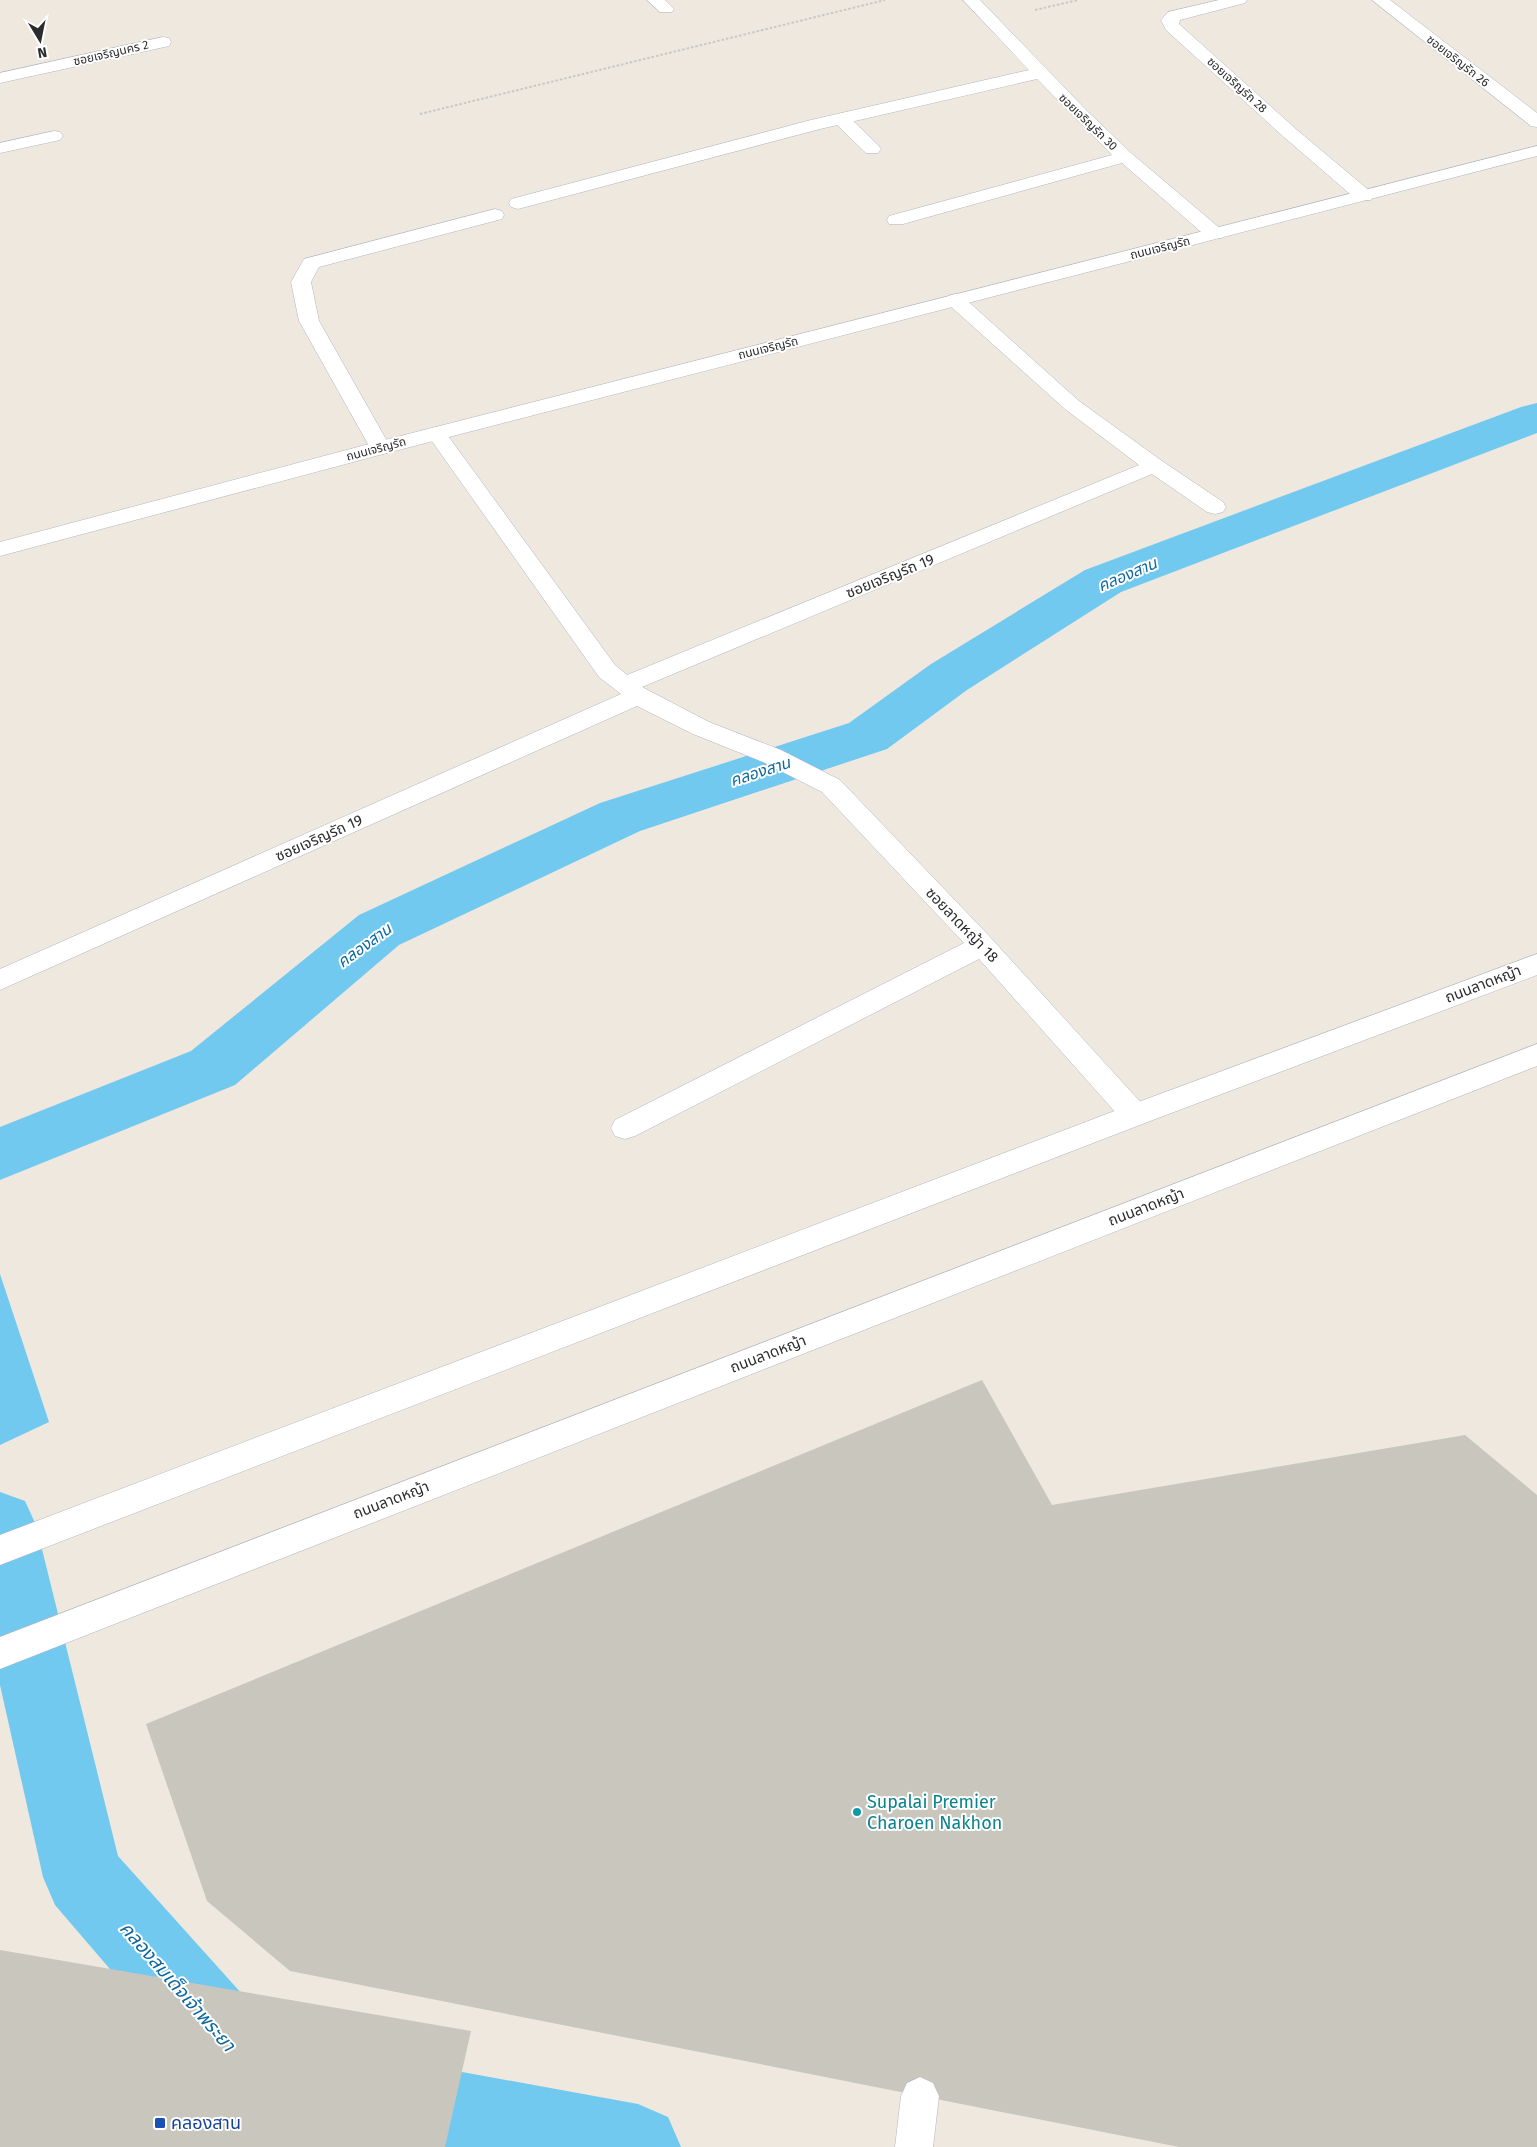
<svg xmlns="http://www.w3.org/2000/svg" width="1537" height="2147" font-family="'Fira Sans','Noto Sans Thai',sans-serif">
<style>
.water{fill:#72c9f0}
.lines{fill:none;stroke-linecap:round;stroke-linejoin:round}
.canal{fill:#72c9f0;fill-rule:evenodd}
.building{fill:#c9c6bd}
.lane-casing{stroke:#b2b5c0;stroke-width:1}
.street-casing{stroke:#b2b5c0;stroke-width:1}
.secondary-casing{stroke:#b2b5c0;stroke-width:1}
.path{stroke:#c8c8c8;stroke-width:2;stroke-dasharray:2.5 2;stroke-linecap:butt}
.lane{fill:#fff;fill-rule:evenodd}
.street{fill:#fff;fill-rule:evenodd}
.secondary{fill:#fff;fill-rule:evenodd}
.culture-dot{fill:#0f9aa8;stroke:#fff;stroke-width:2}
.transit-dot{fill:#1a4fb4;stroke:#fff;stroke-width:2}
.labels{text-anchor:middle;stroke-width:4;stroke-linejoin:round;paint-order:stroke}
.far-street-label{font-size:12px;fill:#2c2c2c;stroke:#fff}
.street-label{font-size:15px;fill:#2c2c2c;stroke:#fff}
.water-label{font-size:16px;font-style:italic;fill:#0c68a0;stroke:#fff}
.near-culture-label{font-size:18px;fill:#0d838f;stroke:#fff;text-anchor:start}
.near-transit-label{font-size:18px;fill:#164399;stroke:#fff;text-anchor:start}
.near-water-label{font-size:19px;font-style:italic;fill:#0c68a0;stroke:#fff}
</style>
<rect width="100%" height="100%" fill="#eee8df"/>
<polygon class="water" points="0,1274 49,1422 0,1445"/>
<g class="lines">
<g class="canal">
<polygon points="1537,403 1537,433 1121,592 967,690 887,749 640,831 399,945 235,1085 0,1180 0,1127 191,1051 359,915 600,803 849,723 931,664 1085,570 1521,407"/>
<polygon points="0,1492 25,1501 36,1525 118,1856 260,2014 272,2044 260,2074 230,2086 200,2074 55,1905 43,1877 0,1685"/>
<polygon points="369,2055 638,2104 668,2117 681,2147 409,2147 369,2139 339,2127 327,2097 339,2067"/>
</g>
</g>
<g class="building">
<polygon points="982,1380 1052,1505 1465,1435 1537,1495 1537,2147 1179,2147 290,1971 207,1901 146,1724"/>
<polygon points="0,1950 471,2031 445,2147 0,2147"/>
</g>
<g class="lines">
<g class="lane-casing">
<g id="lane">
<polygon points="647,0 665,0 674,9 672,12 660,12"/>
<polygon points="841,114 847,115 878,145 881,149 878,153 866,153 835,123 832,119 835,115"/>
<polygon points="920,2077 933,2083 939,2096 933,2147 895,2147 901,2096 907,2083"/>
</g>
</g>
<g class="street-casing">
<g id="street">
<polygon points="963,0 980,0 1086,110 1131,153 1222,230 1224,234 1222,238 1208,238 1122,163 903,224 889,224 887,220 889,216 1112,155 1037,79 820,129 518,209 511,207 509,203 511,199 811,120 1029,70"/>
<polygon points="1219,0 1247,0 1245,3 1180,20 1179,24 1297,130 1371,192 1373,196 1371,200 1357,200 1285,138 1166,30 1161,20 1168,12"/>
<polygon points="1372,0 1390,0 1537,113 1537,127 1531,126"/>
<polygon points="163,37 169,38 171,42 169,46 0,83 0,73"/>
<polygon points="54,131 60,132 63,136 60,140 0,153 0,143"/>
<polygon points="495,209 502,211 504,215 502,219 319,267 311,282 319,321 391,448 387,453 380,454 373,453 299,321 291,282 304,259"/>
<polygon points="955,294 962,296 1079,401 1162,461 1223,502 1226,507 1223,512 1215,514 1207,512 1152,474 642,687 709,722 781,750 840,780 991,938 1145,1107 1149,1115 1145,1123 1135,1126 1125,1123 979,959 635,1136 625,1139 615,1136 611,1128 615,1120 964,943 822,792 763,762 693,734 637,706 0,990 0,969 621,694 599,677 429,437 426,433 429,429 436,427 443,429 615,665 627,675 1139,465 1065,409 948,304 945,300 948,296"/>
</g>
</g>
<g class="secondary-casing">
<g id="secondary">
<polygon points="1537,146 1537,156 387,453 0,556 0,542 373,443"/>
<polygon points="1537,954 1537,975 1145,1123 0,1565 0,1535 1125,1107"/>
<polygon points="1537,1044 1537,1066 0,1669 0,1637"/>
</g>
</g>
<g class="path">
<polyline points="1035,10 1078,0"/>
<polyline points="420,114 885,0"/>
</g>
<use href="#lane" class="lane"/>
<use href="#street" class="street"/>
<use href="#secondary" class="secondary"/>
</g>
<circle class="culture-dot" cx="857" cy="1812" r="5"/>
<rect class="transit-dot" x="154" y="2117" width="12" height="12" rx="2.5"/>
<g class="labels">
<g class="far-street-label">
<text transform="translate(111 53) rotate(-13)" y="4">ซอยเจริญนคร 2</text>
<text transform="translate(1458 61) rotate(38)" y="4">ซอยเจริญรัถ 26</text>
<text transform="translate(1237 85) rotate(42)" y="4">ซอยเจริญรัถ 28</text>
<text transform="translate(1088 122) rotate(44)" y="4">ซอยเจริญรัถ 30</text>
<text transform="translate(1160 248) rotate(-14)" y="4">ถนนเจริญรัถ</text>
<text transform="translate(768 348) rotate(-14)" y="4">ถนนเจริญรัถ</text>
<text transform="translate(376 449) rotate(-15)" y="4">ถนนเจริญรัถ</text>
</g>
<g class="street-label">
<text transform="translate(890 576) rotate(-22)" y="5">ซอยเจริญรัถ 19</text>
<text transform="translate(319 838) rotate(-24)" y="5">ซอยเจริญรัถ 19</text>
<text transform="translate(962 925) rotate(46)" y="5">ซอยลาดหญ้า 18</text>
<text transform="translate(1483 984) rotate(-21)" y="5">ถนนลาดหญ้า</text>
<text transform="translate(1146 1207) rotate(-21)" y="5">ถนนลาดหญ้า</text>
<text transform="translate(768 1354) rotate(-21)" y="5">ถนนลาดหญ้า</text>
<text transform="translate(391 1500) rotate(-21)" y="5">ถนนลาดหญ้า</text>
</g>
<g class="water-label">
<text transform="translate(1127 574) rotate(-23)" y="6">คลองสาน</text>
<text transform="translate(760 771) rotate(-18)" y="6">คลองสาน</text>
<text transform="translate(364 945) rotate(-36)" y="6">คลองสาน</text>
</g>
<g class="near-culture-label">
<text x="867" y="1808">Supalai Premier<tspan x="867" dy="21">Charoen Nakhon</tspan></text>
</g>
<g class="near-transit-label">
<text x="171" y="2129">คลองสาน</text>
</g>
<g class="near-water-label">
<text transform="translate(178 1986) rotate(49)" y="7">คลองสมเด็จเจ้าพระยา</text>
</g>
</g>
<g transform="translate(40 40) rotate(170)" stroke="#ffffff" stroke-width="4" paint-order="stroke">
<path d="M0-4L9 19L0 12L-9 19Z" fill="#2c2c2c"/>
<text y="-8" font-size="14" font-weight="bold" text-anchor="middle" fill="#2c2c2c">N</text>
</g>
</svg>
